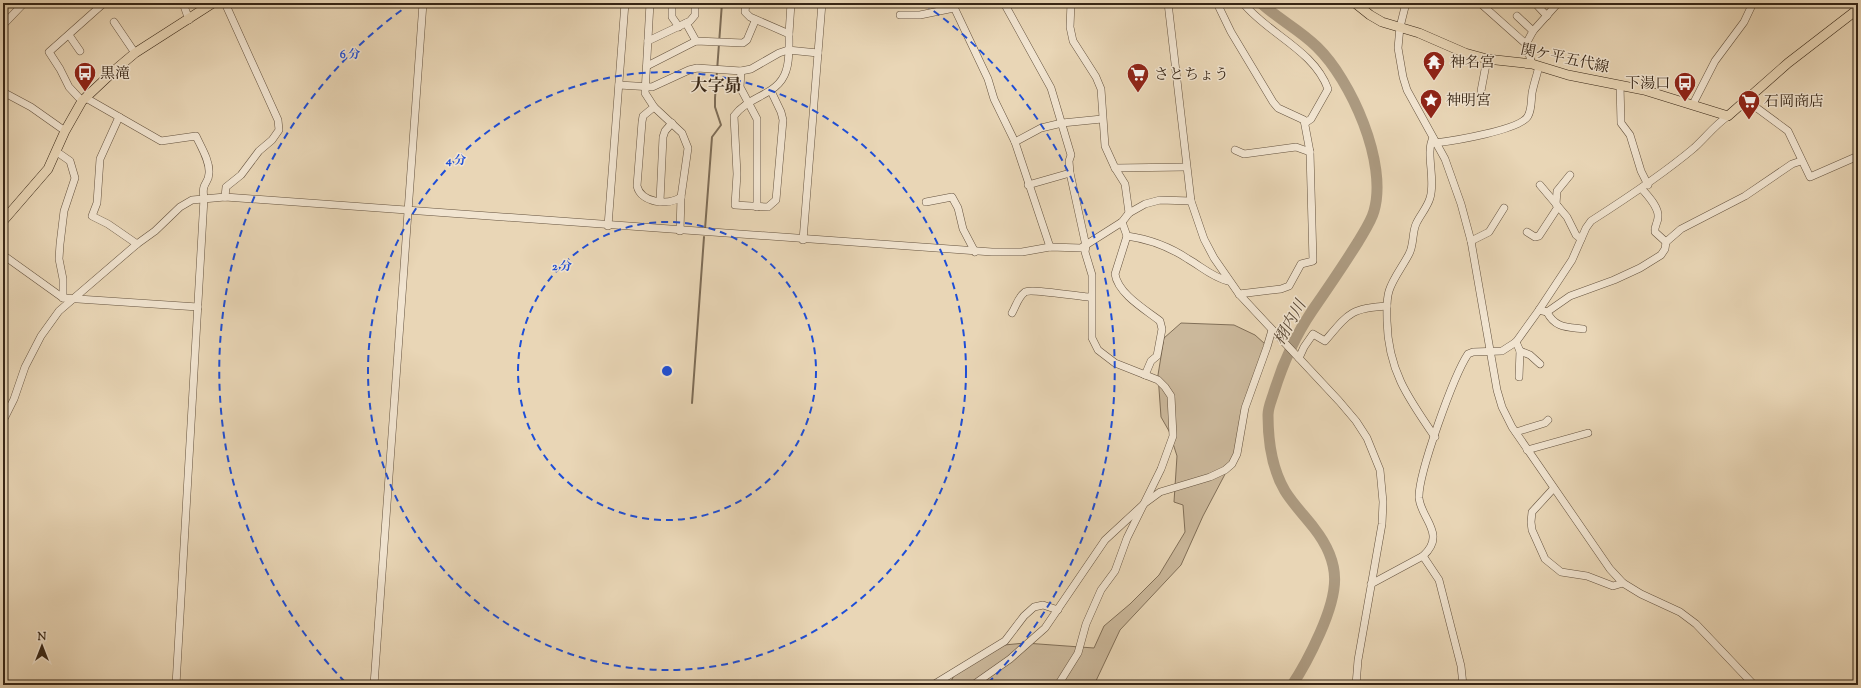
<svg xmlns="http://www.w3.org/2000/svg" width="1861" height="688" font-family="'Sorts Mill Goudy','Noto Serif JP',serif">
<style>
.green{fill:#cbb89b;stroke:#816f58}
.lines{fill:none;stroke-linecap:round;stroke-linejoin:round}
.stream{stroke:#7d6c56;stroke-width:2}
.river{stroke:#ac9a80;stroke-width:11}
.minor-casing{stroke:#64523e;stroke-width:8}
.major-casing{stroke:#372616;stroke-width:10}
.minor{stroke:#f1e4d0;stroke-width:7}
.major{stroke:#e9d6b6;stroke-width:9}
.ring{fill:none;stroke:#1d4ed8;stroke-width:2;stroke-dasharray:7 5}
.labels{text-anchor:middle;stroke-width:3;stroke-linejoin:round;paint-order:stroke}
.street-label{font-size:15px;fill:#372616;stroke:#f1e4d0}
.poi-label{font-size:15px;fill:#372616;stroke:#f1e4d0;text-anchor:start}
.water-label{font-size:16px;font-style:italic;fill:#5a4936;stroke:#f1e4d0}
.quarter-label{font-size:17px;font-weight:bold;fill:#372616;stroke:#f1e4d0}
.centre{fill:#1d4ed8;stroke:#f1e4d0;stroke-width:2}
.ring-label{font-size:12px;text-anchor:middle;font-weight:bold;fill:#1d4ed8;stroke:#f1e4d0;stroke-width:3;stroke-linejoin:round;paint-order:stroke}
</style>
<rect width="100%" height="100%" fill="#e9d6b6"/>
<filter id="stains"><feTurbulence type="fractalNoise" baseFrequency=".005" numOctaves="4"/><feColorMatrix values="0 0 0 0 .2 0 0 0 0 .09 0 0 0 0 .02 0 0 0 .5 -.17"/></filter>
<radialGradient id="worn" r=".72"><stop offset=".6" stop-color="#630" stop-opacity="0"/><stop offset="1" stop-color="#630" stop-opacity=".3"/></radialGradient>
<polygon class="green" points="1181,323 1234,325 1255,335 1265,344 1233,459 1203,516 1181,565 1120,630 1094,685 949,685 957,670 994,646 1025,643 1094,648 1104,626 1130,604 1159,575 1185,532 1183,505 1174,502 1177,456 1169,431 1161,417 1158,375 1164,338"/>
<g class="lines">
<g class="stream">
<polyline points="705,229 712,137 721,125 715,107 715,98 722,3"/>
<polyline points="692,403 704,237"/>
</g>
<path class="river" d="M1261,3C1278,19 1300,30 1317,47C1351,80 1388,163 1374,211C1371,222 1363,233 1358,242C1343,266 1328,288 1312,311C1295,336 1283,363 1274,392C1272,399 1268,407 1268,415C1268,439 1272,469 1285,491C1293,504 1304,515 1314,528C1343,565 1338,592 1320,633C1312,651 1303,669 1292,685"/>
<g class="minor-casing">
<g id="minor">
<polyline points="183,3 189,20"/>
<path d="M650,3L645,93L654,107L643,116L642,122L637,186C641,203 668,206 681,197"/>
<polyline points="672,3 672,17 679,27"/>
<path d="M746,3L745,12L750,17L789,34C789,46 790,60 786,71C778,96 749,95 734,116L737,174L735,205L768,207L776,200L783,120L781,112L771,91"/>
<polyline points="952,3 988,79 994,99 1015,142 1050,247"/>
<polyline points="1004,3 1051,88 1071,155 1069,161 1070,173 1086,246 1085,252 1092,275 1092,338 1098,350 1115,363 1158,380 1165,387 1171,396 1173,436 1161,469 1127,538 1115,571 1101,590 1086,624 1078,653 1058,685"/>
<polyline points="1071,3 1070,27 1073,41 1096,77 1101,89 1105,146 1115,168 1125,184 1129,213"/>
<polyline points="1168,3 1191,201 1204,239 1214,258 1239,294 1339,401 1356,421 1367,438 1380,470 1383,502 1382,524 1358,660 1356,685"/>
<polyline points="1217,3 1231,32 1273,102 1278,108 1304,120 1310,152 1313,261 1301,264 1289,286 1281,289 1239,294"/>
<path d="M1243,3C1268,34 1314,50 1328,89L1311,119L1305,123"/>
<polyline points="1406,3 1400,27 1398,48 1403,77 1407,90 1445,159 1461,204 1471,241 1497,390 1502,407 1512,427 1610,569 1623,583 1641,594 1680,612 1696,624 1754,685"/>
<polyline points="1480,3 1526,44"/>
<polyline points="1535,3 1547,16"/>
<polyline points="900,15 920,15 954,8"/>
<polyline points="1517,16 1533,31"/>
<polyline points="114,22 135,53"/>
<polyline points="686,23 696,41"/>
<polyline points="3,25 24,3"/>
<polyline points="789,34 791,3"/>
<polyline points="69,35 80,51"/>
<polyline points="648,41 690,21 695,15 695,3"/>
<polyline points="1532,64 1526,44 1533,31 1558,3"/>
<polyline points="647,66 696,41 743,43 747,40 755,21"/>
<polyline points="741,71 740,87 757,119 757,207"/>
<polyline points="619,85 652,87 689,70 697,68 741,71 751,69 779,53 788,50 818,53"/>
<polyline points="1620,85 1621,123 1630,135 1641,171 1648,185"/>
<polyline points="1481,91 1487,59"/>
<polyline points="3,92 31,107 65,131"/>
<path d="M86,98L161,141L196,136C201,147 210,161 209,173C209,184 201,182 204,198L176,685"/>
<polyline points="1746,100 1788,131 1810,177 1858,156"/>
<polyline points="82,101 69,87 60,69 49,52 104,3"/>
<polyline points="1693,104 1715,61 1744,22 1753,3"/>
<polyline points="654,107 682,133 688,148 681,197 680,231"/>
<polyline points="119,117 100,159 97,203 92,216 108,224 137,244"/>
<path d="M1433,138C1425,153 1436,179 1430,198C1427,208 1420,215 1416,224C1412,233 1414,245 1409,254C1403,266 1393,278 1389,291C1386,301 1387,311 1387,321C1388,370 1408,398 1435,437"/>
<polyline points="1015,142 1041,128 1062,123 1102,119"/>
<path d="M1435,143C1452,141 1521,130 1528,116C1532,109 1531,100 1532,93C1534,83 1537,75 1539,66"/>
<polyline points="1235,150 1244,154 1296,147 1310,152"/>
<polyline points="57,152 70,161 75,178 64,211 60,244 59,259 63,279 63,298"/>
<polyline points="1115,168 1186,167"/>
<polyline points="1028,185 1070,173"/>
<polyline points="1540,185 1567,217 1576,235 1581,239"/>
<path d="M1642,189C1648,196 1659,207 1658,217C1658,223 1654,226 1655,232L1666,242"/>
<polyline points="225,197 226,187 241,175 259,151 272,140 279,130 278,120 225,3"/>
<polyline points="660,201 663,137 665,131 672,123"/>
<polyline points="926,202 952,197 958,208 963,229 975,252"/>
<polyline points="1556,204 1557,191 1570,175"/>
<path d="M1122,222L1127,236C1148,239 1170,247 1188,259C1202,267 1212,277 1228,281"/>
<polyline points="608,226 625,3"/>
<polyline points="1527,232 1535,237 1539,236 1558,207"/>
<path d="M1127,236L1115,274C1118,294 1146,310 1160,321L1162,329L1157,356L1151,361L1145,375"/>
<polyline points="803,240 822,3"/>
<polyline points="1471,241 1489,232 1504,208"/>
<polyline points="3,255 63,298 198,307"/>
<polyline points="1539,310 1547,312 1570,296 1614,280 1640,268 1661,255 1665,249 1666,242 1681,229 1745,196 1792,164 1801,161"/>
<path d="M1547,312C1555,328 1567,327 1583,329"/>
<path d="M1012,313C1016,306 1018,297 1025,292C1031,288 1079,297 1091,297"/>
<polyline points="1516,342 1520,351 1519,377"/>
<polyline points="1520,351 1530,355 1540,364"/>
<path d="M1299,358L1304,347L1313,334L1325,341C1348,314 1350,308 1387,306"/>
<polyline points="3,421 14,399 25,367 41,336 59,311 137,244 155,231 180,207 192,200 225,197 992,252 1022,252 1050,247 1081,248 1122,222 1129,213 1145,204 1160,200 1191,201"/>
<polyline points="1516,432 1545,423 1548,420"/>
<polyline points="1527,450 1588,433"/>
<polyline points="1553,489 1532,512 1531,522 1532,530 1545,559 1561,572 1587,576 1613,586 1623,583"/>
<polyline points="1423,556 1439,580 1461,666 1463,685"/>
<path d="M1371,584L1423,556C1447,534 1421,519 1419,498C1418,474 1454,375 1468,354L1473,352L1502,351L1516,342L1539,310L1572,260L1586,228L1591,221C1627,198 1662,175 1694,148C1706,137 1715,125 1728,116"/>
<polyline points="374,685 423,3"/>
<polyline points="933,685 1005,641 1024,616 1034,607 1043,605 1058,610"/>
<polyline points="973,685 1010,659 1045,628 1105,540 1145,503 1160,492 1210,477 1225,470 1232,464 1237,454 1245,408 1267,347 1272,330"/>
</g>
</g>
<g class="major-casing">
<g id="major">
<polyline points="1355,3 1370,15 1382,22 1419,33 1465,53 1487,59 1532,64 1568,75 1644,90 1728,116 1788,63 1858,9"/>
<polyline points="3,221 48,169 65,131 82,101 116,69 135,53 213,3"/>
</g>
</g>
<use href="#minor" class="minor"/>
<use href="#major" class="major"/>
</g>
<g class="ring">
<circle cx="667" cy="371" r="149"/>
<circle cx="667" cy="371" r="299"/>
<path d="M345 682A448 448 0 0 1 410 4M924 4A448 448 0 0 1 989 682"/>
</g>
<defs>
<g id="temple-pin" transform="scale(1.15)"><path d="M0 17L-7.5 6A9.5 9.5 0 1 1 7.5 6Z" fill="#8f2418" stroke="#f1e4d0"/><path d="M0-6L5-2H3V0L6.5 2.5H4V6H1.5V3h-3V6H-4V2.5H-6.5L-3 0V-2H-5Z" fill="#fff"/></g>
<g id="bus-pin" transform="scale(1.15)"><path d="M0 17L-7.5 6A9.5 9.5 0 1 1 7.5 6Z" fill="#8f2418" stroke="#f1e4d0"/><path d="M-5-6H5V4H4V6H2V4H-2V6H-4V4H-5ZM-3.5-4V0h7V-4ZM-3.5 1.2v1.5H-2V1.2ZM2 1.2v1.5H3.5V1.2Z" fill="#fff"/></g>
<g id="supermarket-pin" transform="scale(1.15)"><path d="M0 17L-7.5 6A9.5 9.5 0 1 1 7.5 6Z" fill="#8f2418" stroke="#f1e4d0"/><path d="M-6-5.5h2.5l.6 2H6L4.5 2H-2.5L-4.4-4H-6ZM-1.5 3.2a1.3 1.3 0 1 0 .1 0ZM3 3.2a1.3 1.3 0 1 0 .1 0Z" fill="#fff"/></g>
<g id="sight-pin" transform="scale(1.15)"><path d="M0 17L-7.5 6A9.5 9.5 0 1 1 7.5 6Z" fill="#8f2418" stroke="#f1e4d0"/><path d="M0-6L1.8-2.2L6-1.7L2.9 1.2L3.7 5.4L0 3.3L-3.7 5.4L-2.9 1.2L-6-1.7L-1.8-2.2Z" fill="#fff"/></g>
</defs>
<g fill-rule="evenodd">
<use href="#temple-pin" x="1434" y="62"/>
<use href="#bus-pin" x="85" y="73"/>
<use href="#supermarket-pin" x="1138" y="74"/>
<use href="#bus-pin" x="1685" y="83"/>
<use href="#sight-pin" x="1431" y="100"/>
<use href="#supermarket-pin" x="1749" y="101"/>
</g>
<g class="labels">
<g class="street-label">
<text transform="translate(1565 58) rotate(12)" y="5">関ケ平五代線</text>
</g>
<g class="poi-label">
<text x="1450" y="67">神名宮</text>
<text x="100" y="78">黒滝</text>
<text x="1154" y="79">さとちょう</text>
<text x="1670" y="88" text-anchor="end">下湯口</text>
<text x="1446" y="105">神明宮</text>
<text x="1764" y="106">石岡商店</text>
</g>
<g class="water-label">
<text transform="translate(1289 322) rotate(-61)" y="6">栩内川</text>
</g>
<g class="quarter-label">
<text x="716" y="91">大字昴</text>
</g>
</g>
<circle cx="667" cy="371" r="6" class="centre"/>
<g class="ring-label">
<text x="350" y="58">6 分</text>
<text x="456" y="164">4 分</text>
<text x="562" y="270">2 分</text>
</g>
<rect width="1861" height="688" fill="none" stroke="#e9d6b6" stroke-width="16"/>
<rect x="4" y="4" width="1853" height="680" fill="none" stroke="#372616" stroke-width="2"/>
<rect x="8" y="8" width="1845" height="672" fill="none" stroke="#372616"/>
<g transform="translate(42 646)" stroke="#f1e4d0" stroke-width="3" paint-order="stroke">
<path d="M0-3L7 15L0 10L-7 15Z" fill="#372616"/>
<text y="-6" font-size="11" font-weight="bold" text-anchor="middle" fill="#372616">N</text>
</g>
<rect width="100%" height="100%" filter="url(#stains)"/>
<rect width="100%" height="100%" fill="url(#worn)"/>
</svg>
